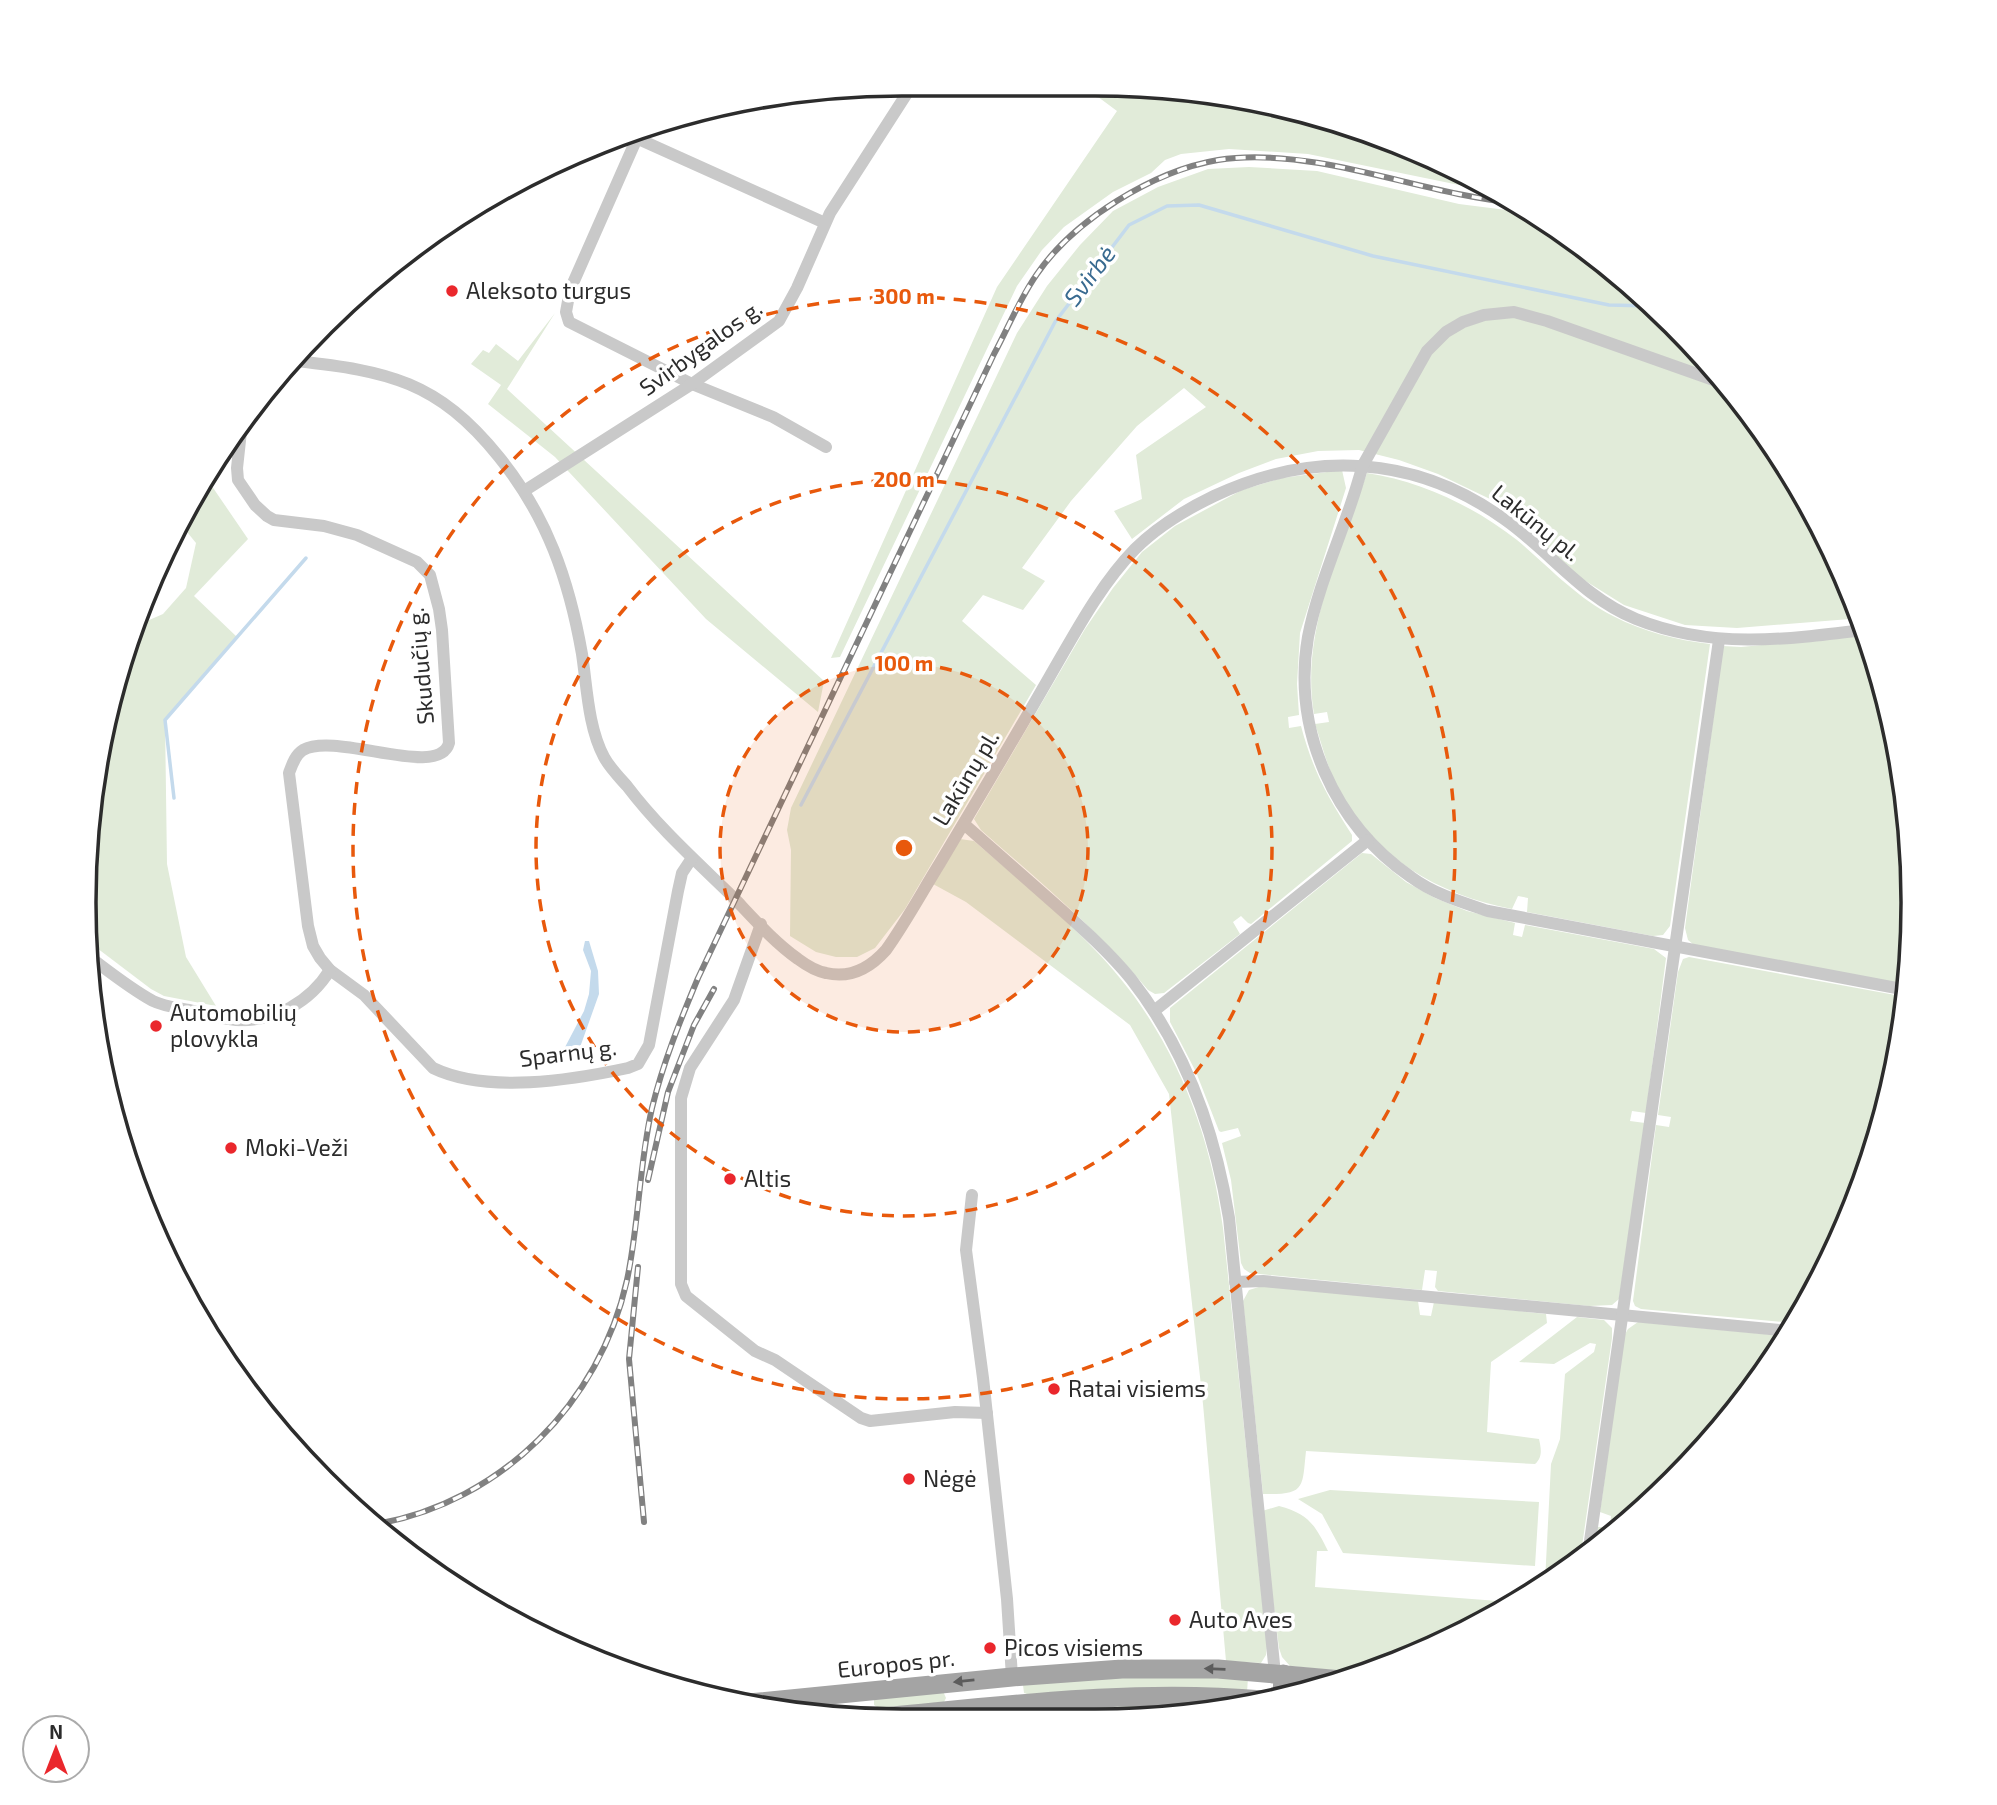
<svg xmlns="http://www.w3.org/2000/svg" width="1997" height="1805" font-family="'Exo 2',sans-serif">
<style>
.green{fill:#e1ebd9}
.water{fill:#c4daec}
.lines{fill:none;stroke-linecap:round;stroke-linejoin:round}
.stream{stroke:#c4daec;stroke-width:3.5}
.minor{stroke:#c9c9c9;stroke-width:12}
.primary{stroke:#a4a4a4;stroke-width:19}
.rail-casing{stroke:#818181;stroke-width:6}
.rail{stroke:#fff;stroke-width:3.5;stroke-dasharray:10;stroke-linecap:butt}
.oneway{fill:#5c5c5c}
.ring{fill:none;stroke:#e8590c;stroke-width:3.5;stroke-dasharray:12 9}
.poi-dot{fill:#ea272c;stroke:#fff;stroke-width:2.5}
.labels{text-anchor:middle;stroke-width:7;stroke-linejoin:round;paint-order:stroke}
.poi-label{font-size:23px;fill:#2c2c2c;stroke:#fff;text-anchor:start}
.street-label{font-size:23px;fill:#2c2c2c;stroke:#fff}
.water-label{font-size:24px;font-style:italic;fill:#386a90;stroke:#fff}
.rim{fill:none;stroke:#2c2c2c;stroke-width:3.5}
.centre{fill:#e8590c;stroke:#fff;stroke-width:3.5}
.ring-label{font-size:21px;text-anchor:middle;font-weight:bold;fill:#e8590c;stroke:#fff;stroke-width:7;stroke-linejoin:round;paint-order:stroke}
</style>
<rect width="100%" height="100%" fill="#fff"/>
<g class="green">
<polygon points="1082,85 1148,86 1254,100 1407,146 1503,194 1308,154 1229,149 1181,154 1165,160 1151,173 1113,192 1064,227 1042,250 1017,286 840,657 831,658 997,287 1117,111"/>
<polygon points="1249,167 1317,171 1459,204 1531,213 1634,287 1744,405 1829,541 1849,594 1850,619 1737,628 1685,625 1624,605 1576,575 1490,499 1438,474 1399,460 1359,450 1318,451 1276,459 1239,473 1184,499 1132,539 1114,511 1142,499 1136,455 1206,407 1184,388 1137,426 1071,501 1022,568 1045,581 1023,610 983,595 962,621 1036,685 905,909 875,948 857,957 836,957 816,952 790,936 791,850 787,830 791,808 1017,333 1047,286 1080,245 1113,211 1158,187 1208,169"/>
<polygon points="555,313 507,389 824,681 818,712 706,619 555,457 488,404 501,385 471,364 483,350 489,353 496,344 518,361"/>
<path d="M1342,470L1346,488L1300,633L1297,684L1299,715L1288,717L1289,728L1301,726C1313,771 1327,796 1352,835V841L1251,924L1248,923L1241,916L1233,922L1240,934L1164,993L1155,994L1148,990C1099,931 1039,881 981,830L974,819L1085,629L1113,588L1142,552L1175,526L1242,490L1282,478Z"/>
<path d="M1367,473C1421,481 1475,507 1517,540C1548,566 1577,598 1613,616C1644,632 1676,640 1710,644L1670,926L1663,935L1653,936L1527,912L1528,898L1518,896L1512,909C1438,895 1371,856 1337,786C1327,766 1322,745 1315,724L1329,722L1327,712L1314,714C1300,633 1341,548 1367,473Z"/>
<polygon points="207,479 248,539 194,596 237,637 165,720 167,864 186,957 216,1006 164,996 151,989 89,942 84,903 100,742 140,624 163,614 186,588 196,543 183,527 177,526"/>
<polygon points="1864,635 1885,691 1911,849 1907,985 1694,945 1688,940 1685,928 1723,646 1741,647"/>
<path d="M960,839L974,841C1029,889 1091,937 1134,996C1184,1065 1212,1145 1223,1228L1267,1646L1266,1655L1261,1663L1226,1661L1203,1404L1169,1094L1130,1025L966,902L933,884Z"/>
<polygon points="1362,853 1371,854 1406,882 1435,898 1467,911 1515,923 1513,935 1522,937 1525,925 1654,949 1666,958 1646,1113 1632,1111 1630,1121 1645,1123 1619,1299 1612,1305 1589,1306 1438,1291 1435,1287 1437,1271 1425,1270 1422,1290 1250,1273 1244,1269 1241,1263 1231,1180 1222,1143 1241,1136 1238,1128 1221,1132 1219,1131 1196,1072 1170,1022 1170,1008"/>
<polygon points="1689,957 1906,997 1906,1010 1869,1166 1803,1312 1795,1323 1641,1309 1635,1306 1633,1301 1656,1125 1669,1127 1671,1117 1658,1115 1678,972 1683,959"/>
<path d="M1262,1286L1418,1301L1420,1315L1431,1316L1434,1302L1546,1314L1547,1323L1491,1362L1487,1432L1539,1439C1541,1448 1543,1457 1535,1464L1306,1451C1302,1488 1306,1495 1263,1494L1243,1301L1249,1290Z"/>
<polygon points="1577,1317 1604,1320 1612,1328 1612,1338 1580,1560 1545,1582 1551,1464 1560,1439 1565,1374 1594,1352 1596,1344 1590,1343 1554,1364 1519,1362"/>
<polygon points="1638,1322 1786,1336 1710,1442 1593,1552 1596,1527 1610,1527 1611,1516 1600,1512 1624,1336 1628,1329"/>
<polygon points="1330,1490 1539,1502 1535,1566 1343,1553 1322,1514 1298,1499"/>
<path d="M1279,1506C1309,1514 1315,1525 1328,1551H1317L1315,1587L1511,1602L1456,1637L1361,1673L1290,1666L1282,1657L1279,1648L1262,1511Z"/>
<polygon points="1088,1677 1248,1678 1247,1692 1030,1695 1024,1693 1023,1685"/>
<polygon points="943,1691 946,1698 944,1702 880,1709 874,1705 874,1699"/>
<polygon points="1231,1705 1148,1719 993,1719 997,1714 1069,1706"/>
</g>
<polygon class="water" points="585,941 589,941 598,971 599,994 578,1053 569,1058 563,1051 584,1011 589,994 591,971 583,950"/>
<g class="lines">
<g class="stream">
<polyline points="174,798 165,720 306,558"/>
<polyline points="801,805 1055,322 1129,225 1167,206 1199,205 1373,256 1609,305 1652,306"/>
</g>
<g class="minor">
<polyline points="896,85 909,90"/>
<polyline points="634,137 825,223"/>
<polyline points="637,138 570,290 566,312 569,322 692,384 773,417 826,447"/>
<path d="M296,361C388,371 438,381 499,457C547,516 569,580 582,654C587,687 588,727 604,757C610,768 619,777 627,786C658,827 696,861 733,897C753,918 774,942 798,959C806,965 816,971 826,973C851,979 870,968 886,950C906,922 922,892 940,863C977,801 1014,739 1050,676C1075,633 1100,585 1135,549C1158,526 1185,510 1214,496C1312,450 1415,455 1504,519C1550,551 1582,597 1636,619C1710,649 1785,640 1862,630"/>
<path d="M1725,384L1547,321L1514,312L1484,315L1463,322L1446,332L1427,351L1363,465L1357,485C1342,535 1318,585 1308,637C1292,730 1334,824 1411,877C1434,894 1461,902 1488,911L1907,990"/>
<path d="M242,422L237,468L238,480L255,505L267,516L274,520L324,526L357,535L417,562L430,575L439,609L442,630L449,743C439,780 336,731 303,750C295,755 292,765 289,773L308,926L313,946L320,958L330,970L364,995L433,1068C487,1094 572,1080 628,1068L638,1064L649,1045L678,891L682,873L692,858"/>
<polyline points="524,491 692,384 779,321 797,288 830,213 913,84"/>
<path d="M964,824C995,851 1025,878 1056,905C1082,928 1109,952 1131,979C1186,1049 1215,1132 1229,1218L1275,1674"/>
<polyline points="761,924 734,1000 690,1068 681,1098 681,1284 686,1296 755,1351 775,1360 861,1418 870,1421 955,1412 987,1413"/>
<path d="M91,958C111,973 131,989 153,1001C165,1007 181,1008 194,1011C208,1014 222,1019 236,1020C275,1022 310,1002 330,970"/>
<polyline points="1154,1011 1368,840"/>
<polyline points="972,1195 966,1250 983,1378 1007,1599 1012,1677"/>
<polyline points="1235,1282 1263,1281 1790,1331"/>
<polyline points="1588,1555 1719,640"/>
</g>
<g class="primary">
<polyline points="1282,1697 1283,1674"/>
<polyline points="749,1703 1012,1677 1122,1669 1218,1669 1342,1680"/>
<path d="M860,1719C994,1707 1128,1688 1263,1700"/>
</g>
<g class="rail-casing">
<g id="rail">
<polyline points="648,1180 668,1092 694,1025 714,989"/>
<polyline points="638,1267 629,1359 644,1522"/>
<path d="M377,1524C501,1502 600,1403 627,1280C639,1224 639,1165 652,1108C663,1063 680,1021 698,978L994,354C1008,328 1020,298 1037,274C1074,220 1153,171 1218,160C1249,155 1288,158 1319,163C1385,174 1450,197 1517,203"/>
</g>
</g>
<use href="#rail" class="rail"/>
</g>
<defs><path id="oneway-solid" d="M-6-.8H1V-3.2L6.5 0L1 3.2V.8H-6Z" transform="scale(1.75)"/></defs>
<g class="oneway">
<use href="#oneway-solid" transform="translate(1215 1669) rotate(-178)"/>
<use href="#oneway-solid" transform="translate(964 1681) rotate(174)"/>
</g>
<circle cx="904" cy="848" r="184" fill="#e8590c" fill-opacity=".12"/>
<g class="ring">
<circle cx="904" cy="848" r="184"/>
<circle cx="904" cy="848" r="368"/>
<circle cx="904" cy="848" r="551"/>
</g>
<g class="poi-dot">
<circle cx="452" cy="291" r="7"/>
<circle cx="156" cy="1026" r="7"/>
<circle cx="231" cy="1148" r="7"/>
<circle cx="730" cy="1179" r="7"/>
<circle cx="1054" cy="1389" r="7"/>
<circle cx="909" cy="1479" r="7"/>
<circle cx="1175" cy="1620" r="7"/>
<circle cx="990" cy="1648" r="7"/>
</g>
<g class="labels">
<g class="poi-label">
<text x="466" y="299">Aleksoto turgus</text>
<text x="170" y="1021">Automobilių<tspan x="170" dy="26">plovykla</tspan></text>
<text x="245" y="1156">Moki-Veži</text>
<text x="744" y="1187">Altis</text>
<text x="1068" y="1397">Ratai visiems</text>
<text x="923" y="1487">Nėgė</text>
<text x="1189" y="1628">Auto Aves</text>
<text x="1004" y="1656">Picos visiems</text>
</g>
<g class="street-label">
<text transform="translate(701 348) rotate(-36)" y="8">Svirbygalos g.</text>
<text transform="translate(1536 523) rotate(39)" y="8">Lakūnų pl.</text>
<text transform="translate(421 666) rotate(-95)" y="8">Skudučių g.</text>
<text transform="translate(966 778) rotate(-59)" y="8">Lakūnų pl.</text>
<text transform="translate(568 1053) rotate(-7)" y="8">Sparnų g.</text>
<text transform="translate(896 1664) rotate(-6)" y="8">Europos pr.</text>
</g>
<g class="water-label">
<text transform="translate(1090 276) rotate(-53)" y="8">Svirbė</text>
</g>
</g>
<path d="M0 0H1997V1805H0ZM902 96H1095A806 806 0 0 1 1901 902V903A806 806 0 0 1 1095 1709H902A806 806 0 0 1 96 903V902A806 806 0 0 1 902 96Z" fill="#fff" fill-rule="evenodd"/>
<path class="rim" d="M902 96H1095A806 806 0 0 1 1901 902V903A806 806 0 0 1 1095 1709H902A806 806 0 0 1 96 903V902A806 806 0 0 1 902 96Z"/>
<circle cx="904" cy="848" r="10" class="centre"/>
<g class="ring-label">
<text x="904" y="304">300 m</text>
<text x="904" y="487">200 m</text>
<text x="904" y="671">100 m</text>
</g>
<g transform="translate(56 1749)"><circle r="33" fill="#ffffff" stroke="#ababab" stroke-width="2"/>
<path d="M0-5L12 26L0 18L-12 26Z" fill="#ea272c"/>
<text y="-10" font-size="19" font-weight="bold" text-anchor="middle" fill="#2c2c2c">N</text>
</g>
</svg>
